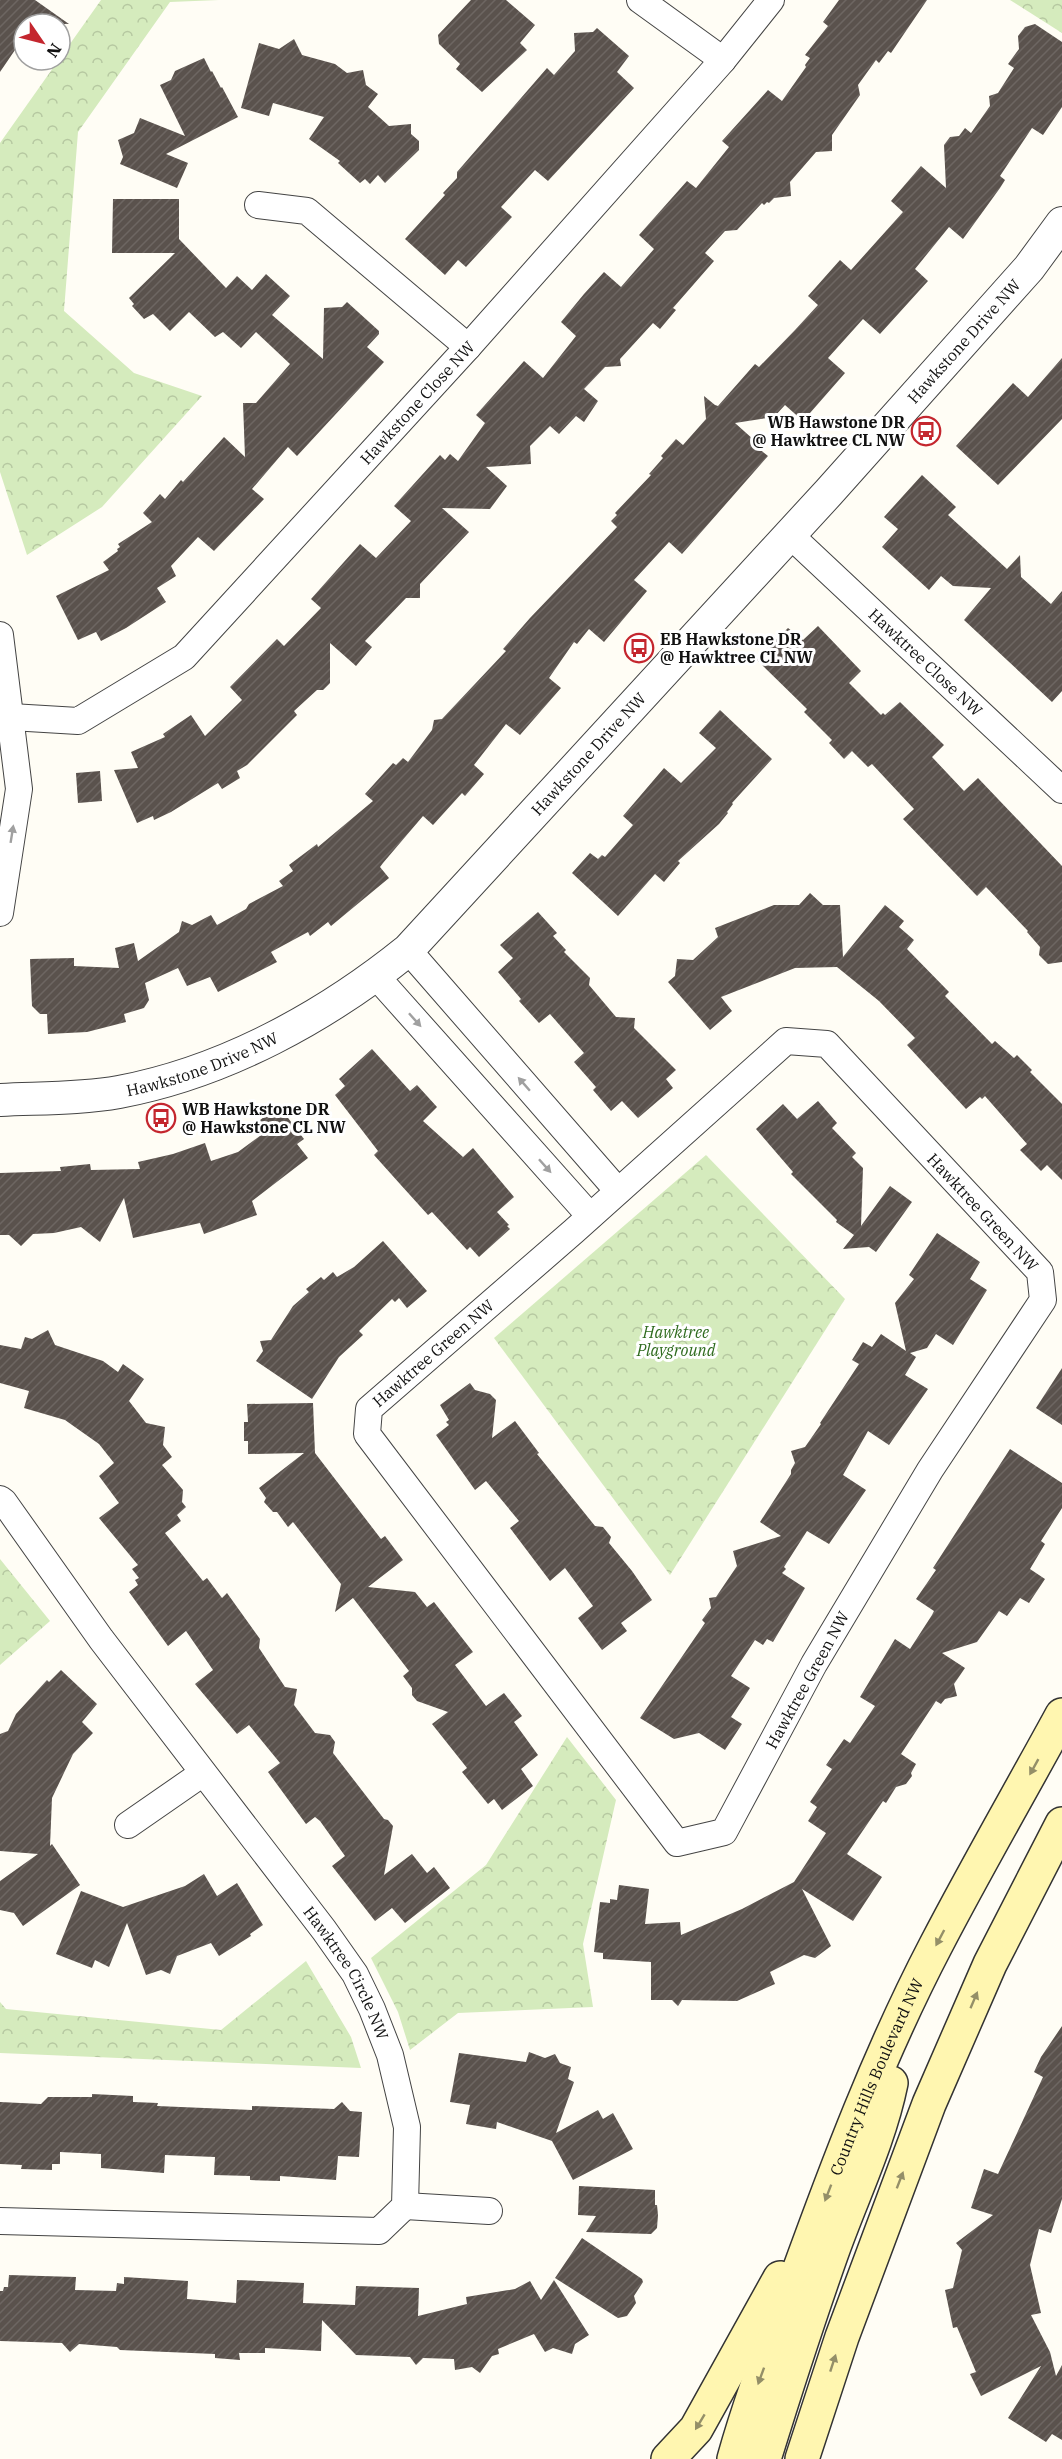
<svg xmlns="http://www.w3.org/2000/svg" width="1062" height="2459" font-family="'IBM Plex Serif',serif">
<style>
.park{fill:url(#park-crowns)}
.building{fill:url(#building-hatch)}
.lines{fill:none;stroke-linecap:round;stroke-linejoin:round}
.minor-casing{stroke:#444;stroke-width:28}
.tertiary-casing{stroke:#444;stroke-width:34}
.secondary-casing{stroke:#333;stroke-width:36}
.minor{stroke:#fff;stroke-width:26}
.tertiary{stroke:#fff;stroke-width:32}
.secondary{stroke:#fff6b0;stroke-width:33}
.oneway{fill:#a0a0a0}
.oneway2{fill:#948f68}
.labels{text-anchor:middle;stroke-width:6;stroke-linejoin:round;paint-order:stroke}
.street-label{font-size:16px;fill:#111;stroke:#fff}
.poi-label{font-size:16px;font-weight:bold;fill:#111;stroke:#fff;text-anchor:start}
.park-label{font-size:16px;font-style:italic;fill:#2f6b1f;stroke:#fff}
</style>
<defs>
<pattern id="park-crowns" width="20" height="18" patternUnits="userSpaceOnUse" patternTransform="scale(1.5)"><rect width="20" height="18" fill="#d5ebbd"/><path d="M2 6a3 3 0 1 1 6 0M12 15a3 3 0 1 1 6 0" fill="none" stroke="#b6c8a1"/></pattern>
<pattern id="building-hatch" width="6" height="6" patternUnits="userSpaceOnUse" patternTransform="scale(1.5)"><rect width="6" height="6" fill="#5a524d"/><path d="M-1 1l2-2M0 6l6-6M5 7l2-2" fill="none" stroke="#6d6662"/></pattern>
</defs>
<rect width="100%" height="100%" fill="#fffdf5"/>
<g class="park">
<polygon points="101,0 219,0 170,2 78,132 64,311 134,373 202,396 102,507 27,555 0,472 0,143"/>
<polygon points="1010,0 1062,0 1062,33"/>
<polygon points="706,1155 845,1299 670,1575 494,1338"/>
<polygon points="0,1559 50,1621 0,1665"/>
<polygon points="567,1737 616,1800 583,1944 593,2007 458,2013 410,2050 398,2012 371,1958 486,1865"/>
<polygon points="306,1961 351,2037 361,2068 0,2053 0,2002 6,2009 221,2030"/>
</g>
<g class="building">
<polygon points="0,0 35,0 69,24 24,24 24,56 15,50 0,72"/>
<polygon points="471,0 506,0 535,25 520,43 527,50 482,92 456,69 460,64 439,44 438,35"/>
<polygon points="839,0 927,0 891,53 888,51 879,63 876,60 858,85 860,95 832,135 832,151 816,152 790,182 791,196 774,198 769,203 767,202 764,205 762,203 737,230 725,231 705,253 714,261 673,308 676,310 660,329 653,323 620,359 621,366 605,367 584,389 598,401 584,422 576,416 559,434 550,426 530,446 531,464 486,467 507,486 490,509 442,508 469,532 420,584 420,598 406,598 365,641 372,647 356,666 330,643 330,683 323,690 317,690 294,711 297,715 247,765 237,771 240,778 222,789 218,783 171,812 154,820 153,816 137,823 114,770 138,768 131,752 165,737 163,734 191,715 205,736 242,700 230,687 277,639 284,646 321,608 311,599 360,544 376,558 411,521 394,506 440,455 445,460 450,454 458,461 485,423 476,415 524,361 543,378 576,336 561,322 584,294 604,272 621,287 654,249 639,235 687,181 696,188 729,147 722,141 768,90 782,101 806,67 805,65 810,58 805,55 828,26 823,22"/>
<polygon points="1035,24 1062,42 1062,107 1043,135 1032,128 1000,176 1005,180 1000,188 963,239 949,227 915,269 928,281 880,334 863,319 828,358 845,373 803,421 785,405 774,417 735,423 754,440 752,443 768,456 682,554 669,542 634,580 647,591 604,642 589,629 577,644 574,642 549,678 561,688 520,735 506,724 474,765 484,774 465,796 462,793 433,825 423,816 383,863 380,867 389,878 331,926 328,922 310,936 308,932 271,952 277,962 218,992 210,977 187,986 178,968 145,983 149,1000 144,1008 124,1014 126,1022 87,1032 48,1034 47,1014 40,1014 32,1006 30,959 74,958 74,966 119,968 115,948 134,943 138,961 179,932 182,921 192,925 211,915 217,925 246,909 249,904 283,886 279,881 293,871 289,865 317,844 318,847 373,801 365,794 393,763 396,765 403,758 408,762 432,730 434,720 442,719 506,651 503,649 530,618 617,527 611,521 617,515 615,513 651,475 649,474 663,458 661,456 676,439 683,445 706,419 704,396 715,405 718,406 755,364 759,367 795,330 818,305 808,296 840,260 851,270 903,212 891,201 921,166 946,188 944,145 950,137 959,136 965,128 971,133 990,106 989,96 998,93 1014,68 1008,64 1019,49 1018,36 1025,27"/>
<polygon points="597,28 629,56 617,72 634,88 548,181 535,170 501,207 512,217 466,267 458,260 445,275 405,239 445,195 443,193 457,178 457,172 547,68 554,75 575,51 574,33 593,32"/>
<polygon points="294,39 302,55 335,64 347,73 363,70 366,85 378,94 368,107 389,126 411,124 411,134 419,141 419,150 385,183 378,175 370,184 365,179 360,183 338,163 340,161 309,139 324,117 273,103 269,116 241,108 259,43 279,49"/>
<polygon points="204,58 211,72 212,71 221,88 222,87 238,117 166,154 188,163 177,188 120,164 123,157 118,140 134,133 140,118 185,136 160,85 171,80 175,71"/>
<polygon points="113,199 179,199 179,239 226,288 237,276 252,290 266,274 290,296 272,315 323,359 324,308 342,307 347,302 379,331 379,334 367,347 384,362 297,456 288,447 252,489 264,499 214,551 198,537 171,566 176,576 157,588 166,602 126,628 101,641 96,632 78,640 56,596 109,570 103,562 118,551 117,549 120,547 118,544 152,522 143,513 160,494 165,499 181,480 183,482 224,437 245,457 243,403 256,403 290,364 256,332 241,348 223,332 215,337 189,312 170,331 153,314 144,319 132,306 134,304 129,298 175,253 112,253"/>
<polygon points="1062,358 1062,419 998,485 956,446 1013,383 1028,397"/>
<polygon points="922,475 956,507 948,515 1007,569 1020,555 1021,577 1051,604 1062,591 1062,691 1052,702 964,620 991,588 953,586 941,576 929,590 882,547 898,529 884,517"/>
<polygon points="818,626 861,671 849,683 881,715 883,713 885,715 900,702 944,745 932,757 964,791 978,778 1062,866 1062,962 1048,964 1039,955 1040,947 1027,932 1028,931 986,887 977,896 903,819 914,809 872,764 868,767 852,751 844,759 829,743 832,740 804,712 807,709 756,659 788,628 803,640"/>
<polygon points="720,710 772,759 732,803 733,804 727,812 728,813 719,824 678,861 680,863 664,882 655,874 618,916 572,873 590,853 598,859 602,855 605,857 633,825 623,816 664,768 681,783 716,748 699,733"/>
<polygon points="100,771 102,801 78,803 76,773"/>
<polygon points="810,893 823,905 840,905 843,957 885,905 904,921 899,927 914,940 907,949 949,992 945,996 992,1044 995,1041 1014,1058 1017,1055 1032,1070 1030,1072 1062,1104 1062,1180 1047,1165 1041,1171 1020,1150 1027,1144 985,1096 982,1099 980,1097 966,1109 907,1045 915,1038 879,1001 837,967 795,968 721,997 732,1011 710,1030 668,982 675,976 677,959 693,960 718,937 715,928 774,905 799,905"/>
<polygon points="538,912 557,933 553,936 566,950 564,952 590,978 589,985 616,1017 635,1018 634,1028 676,1070 666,1079 673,1088 638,1118 622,1101 611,1111 593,1090 596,1087 574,1062 584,1053 550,1014 539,1023 519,1001 521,999 498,972 513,958 500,945"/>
<polygon points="372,1049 410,1091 417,1085 437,1107 423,1121 463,1157 473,1148 514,1197 497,1212 509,1225 507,1226 510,1229 479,1257 470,1247 467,1250 432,1212 428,1215 400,1184 374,1155 378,1151 335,1095 345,1086 339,1079"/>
<polygon points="818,1101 837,1123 832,1128 856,1153 852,1157 863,1168 861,1226 890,1186 912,1202 876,1252 869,1247 843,1249 854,1235 836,1222 837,1220 791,1174 793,1172 756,1129 783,1104 797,1119"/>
<polygon points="279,1106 304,1139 297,1144 308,1158 252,1201 257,1215 204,1234 200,1223 133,1238 124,1198 100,1242 81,1227 54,1233 33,1234 21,1246 9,1235 0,1235 0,1173 61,1171 60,1167 90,1164 91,1170 140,1169 138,1162 173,1154 205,1143 211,1161 238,1152 264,1133 256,1123"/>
<polygon points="937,1233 980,1262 970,1279 987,1290 953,1345 936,1334 927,1348 910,1353 916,1357 905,1375 928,1389 889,1445 868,1431 843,1475 866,1490 829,1544 807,1531 784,1567 786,1569 782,1573 805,1588 773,1642 767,1639 763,1645 755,1640 731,1676 750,1688 731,1717 742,1724 725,1750 699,1733 674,1739 640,1718 705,1623 702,1620 711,1608 709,1598 716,1597 737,1566 733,1551 781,1536 760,1522 791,1474 791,1470 795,1463 791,1451 805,1447 821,1424 820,1423 859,1364 852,1360 863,1342 872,1347 881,1334 906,1351 895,1303 914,1279 909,1275"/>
<polygon points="383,1241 427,1291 407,1308 399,1298 395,1302 392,1299 359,1331 363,1335 339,1357 312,1399 256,1361 263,1351 260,1341 271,1340 293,1306 309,1292 306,1289 321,1277 324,1280 333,1272 337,1277 354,1267"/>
<polygon points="48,1330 55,1345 103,1361 118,1372 123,1364 144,1379 129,1401 146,1423 165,1427 163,1445 172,1457 162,1465 183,1490 182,1502 186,1507 177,1515 181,1521 165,1533 203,1581 207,1578 222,1598 227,1593 260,1639 259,1648 285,1687 297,1689 294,1705 315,1733 330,1735 335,1742 333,1753 384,1819 388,1820 393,1826 384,1875 412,1854 427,1873 434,1867 450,1888 405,1923 392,1908 375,1921 332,1866 345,1856 320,1821 315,1817 306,1824 268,1772 280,1763 249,1725 237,1734 195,1684 213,1670 186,1631 168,1646 129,1592 138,1585 135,1580 139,1578 132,1569 138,1565 99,1518 119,1503 99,1476 114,1463 99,1444 65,1420 24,1408 29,1391 0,1383 0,1345 21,1349 25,1337 32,1339"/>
<polygon points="1062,1368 1062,1425 1036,1408"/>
<polygon points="470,1383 475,1390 490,1394 496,1400 492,1438 515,1421 539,1453 537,1454 595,1526 603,1527 611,1537 609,1543 632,1571 652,1600 621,1623 627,1631 602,1650 578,1618 593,1606 565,1568 550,1581 510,1528 519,1521 486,1481 475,1490 436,1435 449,1425 446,1422 449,1420 440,1405"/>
<polygon points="313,1403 315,1453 381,1539 385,1536 403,1560 368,1587 415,1592 427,1607 434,1602 473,1652 455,1665 486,1706 504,1693 522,1716 514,1722 538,1755 521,1769 533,1786 502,1810 494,1799 488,1804 462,1772 467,1768 432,1724 448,1712 417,1701 412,1695 412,1688 403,1676 409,1671 353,1598 335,1612 341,1584 293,1522 288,1527 277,1512 273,1512 264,1502 266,1498 259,1488 304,1453 248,1454 248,1441 244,1441 244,1422 248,1422 247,1404"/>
<polygon points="1010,1449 1062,1483 1062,1508 1041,1541 1045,1544 1030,1569 1045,1579 1029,1603 1020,1598 1007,1616 999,1611 977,1642 942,1653 965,1668 954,1684 957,1696 945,1699 941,1704 936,1701 901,1754 916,1764 911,1773 912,1776 906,1784 896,1787 886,1803 883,1801 847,1854 882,1877 853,1921 802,1889 831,1946 815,1958 804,1955 770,1972 775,1984 737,2001 682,2000 678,2006 672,2000 651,2000 651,1962 603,1959 603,1953 594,1952 600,1902 610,1903 610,1899 617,1900 619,1885 649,1889 645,1924 680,1922 681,1935 742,1909 794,1882 826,1833 808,1821 817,1807 810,1802 832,1769 826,1765 844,1739 850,1743 875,1706 860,1697 895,1639 910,1649 932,1615 934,1611 916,1599 936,1570 933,1568"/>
<polygon points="61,1670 97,1704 82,1722 93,1733 73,1754 52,1798 50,1846 52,1844 80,1885 23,1926 14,1913 0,1910 0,1881 38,1854 0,1851 0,1734 8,1731 16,1714 47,1680 49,1682"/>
<polygon points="204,1874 217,1896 237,1883 263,1925 250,1934 251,1936 219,1956 211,1943 177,1956 170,1974 161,1970 146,1975 127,1923 109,1967 95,1960 92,1968 56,1954 81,1891 123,1907 185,1886"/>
<polygon points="1062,2026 1062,2199 1051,2233 1039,2229 1030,2265 1041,2313 1031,2315 1050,2352 1056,2376 1062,2365 1062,2440 1052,2434 1046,2442 1008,2418 1041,2366 981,2396 970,2374 976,2372 957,2327 953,2328 945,2290 953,2288 962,2250 956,2243 993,2215 971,2208 984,2169 998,2174 1043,2077 1034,2072 1041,2057"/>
<polygon points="529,2052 545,2058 555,2054 560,2063 571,2067 568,2079 574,2082 556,2133 598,2110 603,2119 613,2113 633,2149 573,2180 552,2141 497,2122 496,2129 466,2124 470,2105 450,2102 459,2053 526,2062"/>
<polygon points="92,2094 133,2096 133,2102 158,2103 157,2106 252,2110 252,2106 334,2109 342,2102 350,2111 362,2112 359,2157 338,2156 336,2180 280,2176 280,2181 250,2180 250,2176 214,2175 215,2157 165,2155 164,2173 101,2168 101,2154 60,2152 60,2164 52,2164 52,2170 21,2169 22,2165 0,2164 0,2102 41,2104 48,2097 92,2097"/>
<polygon points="579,2186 655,2190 655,2205 657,2205 658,2215 657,2228 651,2234 586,2232 596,2216 578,2215"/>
<polygon points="582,2238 642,2279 643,2282 634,2296 636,2303 627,2316 618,2318 555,2278"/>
<polygon points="9,2275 76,2277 75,2290 116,2291 117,2283 124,2284 124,2277 188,2281 187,2299 236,2303 237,2280 304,2283 303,2303 355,2305 356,2286 419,2288 418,2316 467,2304 466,2297 515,2289 530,2281 541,2300 554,2280 589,2335 575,2344 572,2354 553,2348 545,2352 534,2334 498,2349 499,2354 492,2356 480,2373 472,2367 455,2370 454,2359 423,2358 416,2365 410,2357 356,2355 322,2320 321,2351 265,2348 265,2353 239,2353 240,2360 215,2358 215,2354 120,2350 117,2347 79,2344 70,2352 62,2343 0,2341 0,2291 3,2291 4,2287 8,2287"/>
</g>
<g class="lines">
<g class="minor-casing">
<g id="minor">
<polyline points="640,0 723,60"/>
<polyline points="258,205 307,211 468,347"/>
<path id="s1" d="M790,535L1062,790"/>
<polyline points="0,635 19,789 0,913"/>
<path id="s2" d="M11,717L78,721L184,657L468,347L723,60L771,0"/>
<polyline points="408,950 618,1191"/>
<polyline points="376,976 590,1216"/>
<polygon points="786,1041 827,1044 1040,1272 1043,1300 930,1470 814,1664 724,1832 677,1843 367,1434 369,1409 574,1231"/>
<path id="s3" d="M0,1499L4,1502L101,1639L324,1930L355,1974L372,2009L390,2055L407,2127L405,2206L379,2231L0,2221"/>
<polyline points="128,1825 203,1773"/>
<polyline points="405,2206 489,2211"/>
</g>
</g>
<g class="tertiary-casing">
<g id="tertiary">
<path id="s4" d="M0,1100C39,1098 80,1099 119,1092C225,1072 325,1017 408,950L829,492L1029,268L1062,223"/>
</g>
</g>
<g class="secondary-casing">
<g id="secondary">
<polyline points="668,2459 696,2429 780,2278"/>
<path id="s5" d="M734,2459C751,2398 774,2339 796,2279C837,2166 880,2052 936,1945C976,1868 1020,1792 1062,1715"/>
<path d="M764,2459C785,2391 807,2323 831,2255C851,2198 879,2142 891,2083"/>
<polyline points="802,2459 842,2337 929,2104 990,1964 1062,1824"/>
</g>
</g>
<use href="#minor" class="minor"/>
<use href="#tertiary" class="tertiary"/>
<use href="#secondary" class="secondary"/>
</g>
<defs><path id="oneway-solid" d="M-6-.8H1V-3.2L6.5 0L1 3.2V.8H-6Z" transform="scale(1.5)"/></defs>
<g class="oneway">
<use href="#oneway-solid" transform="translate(12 834) rotate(-81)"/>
<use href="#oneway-solid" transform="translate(415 1020) rotate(48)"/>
<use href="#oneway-solid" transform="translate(524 1084) rotate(-131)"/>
<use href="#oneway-solid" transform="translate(545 1166) rotate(48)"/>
</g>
<g class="oneway2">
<use href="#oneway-solid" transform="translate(1034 1767) rotate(119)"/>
<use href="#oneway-solid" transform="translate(940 1938) rotate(118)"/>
<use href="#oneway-solid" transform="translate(974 2000) rotate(-67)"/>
<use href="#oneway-solid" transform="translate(900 2180) rotate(-69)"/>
<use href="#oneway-solid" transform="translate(828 2193) rotate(111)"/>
<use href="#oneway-solid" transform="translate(833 2363) rotate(-72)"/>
<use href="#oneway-solid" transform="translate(761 2376) rotate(110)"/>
<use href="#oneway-solid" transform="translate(700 2422) rotate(121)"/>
</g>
<defs>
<g id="bus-ring" transform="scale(1.5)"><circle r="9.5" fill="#fff" stroke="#c4262e" stroke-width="1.5"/><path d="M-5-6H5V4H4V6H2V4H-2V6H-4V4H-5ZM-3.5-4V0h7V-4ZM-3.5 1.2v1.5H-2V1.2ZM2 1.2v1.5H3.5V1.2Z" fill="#c4262e"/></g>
</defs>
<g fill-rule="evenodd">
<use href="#bus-ring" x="926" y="431"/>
<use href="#bus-ring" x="639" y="648"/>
<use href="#bus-ring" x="161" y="1118"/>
</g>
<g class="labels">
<g class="street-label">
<text dy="6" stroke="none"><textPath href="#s4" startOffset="1269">Hawkstone Drive NW</textPath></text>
<text dy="6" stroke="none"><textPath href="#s2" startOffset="536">Hawkstone Close NW</textPath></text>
<text dy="6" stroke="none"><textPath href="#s1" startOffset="186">Hawktree Close NW</textPath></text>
<text dy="6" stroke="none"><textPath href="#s4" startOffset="711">Hawkstone Drive NW</textPath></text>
<text dy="6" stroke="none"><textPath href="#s4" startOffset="207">Hawkstone Drive NW</textPath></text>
<text transform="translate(983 1212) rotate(47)" y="6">Hawktree Green NW</text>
<text transform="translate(433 1353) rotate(-41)" y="6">Hawktree Green NW</text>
<text transform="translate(807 1680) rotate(-61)" y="6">Hawktree Green NW</text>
<text dy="6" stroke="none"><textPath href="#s3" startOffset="588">Hawktree Circle NW</textPath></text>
<text dy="6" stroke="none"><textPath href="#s5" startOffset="408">Country Hills Boulevard NW</textPath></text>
</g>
<g class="poi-label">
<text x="905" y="428" text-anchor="end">WB Hawstone DR<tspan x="905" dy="18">@ Hawktree CL NW</tspan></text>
<text x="660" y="645">EB Hawkstone DR<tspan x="660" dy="18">@ Hawktree CL NW</tspan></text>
<text x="182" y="1115">WB Hawkstone DR<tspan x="182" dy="18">@ Hawkstone CL NW</tspan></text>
</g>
<g class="park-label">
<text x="676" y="1338">Hawktree<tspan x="676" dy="18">Playground</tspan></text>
</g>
</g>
<g transform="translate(42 42) rotate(125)"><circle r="28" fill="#ffffff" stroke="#a0a0a0" stroke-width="1.5"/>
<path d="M0-4.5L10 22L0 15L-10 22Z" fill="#c4262e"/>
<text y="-9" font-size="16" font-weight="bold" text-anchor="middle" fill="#111111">N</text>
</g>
</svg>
